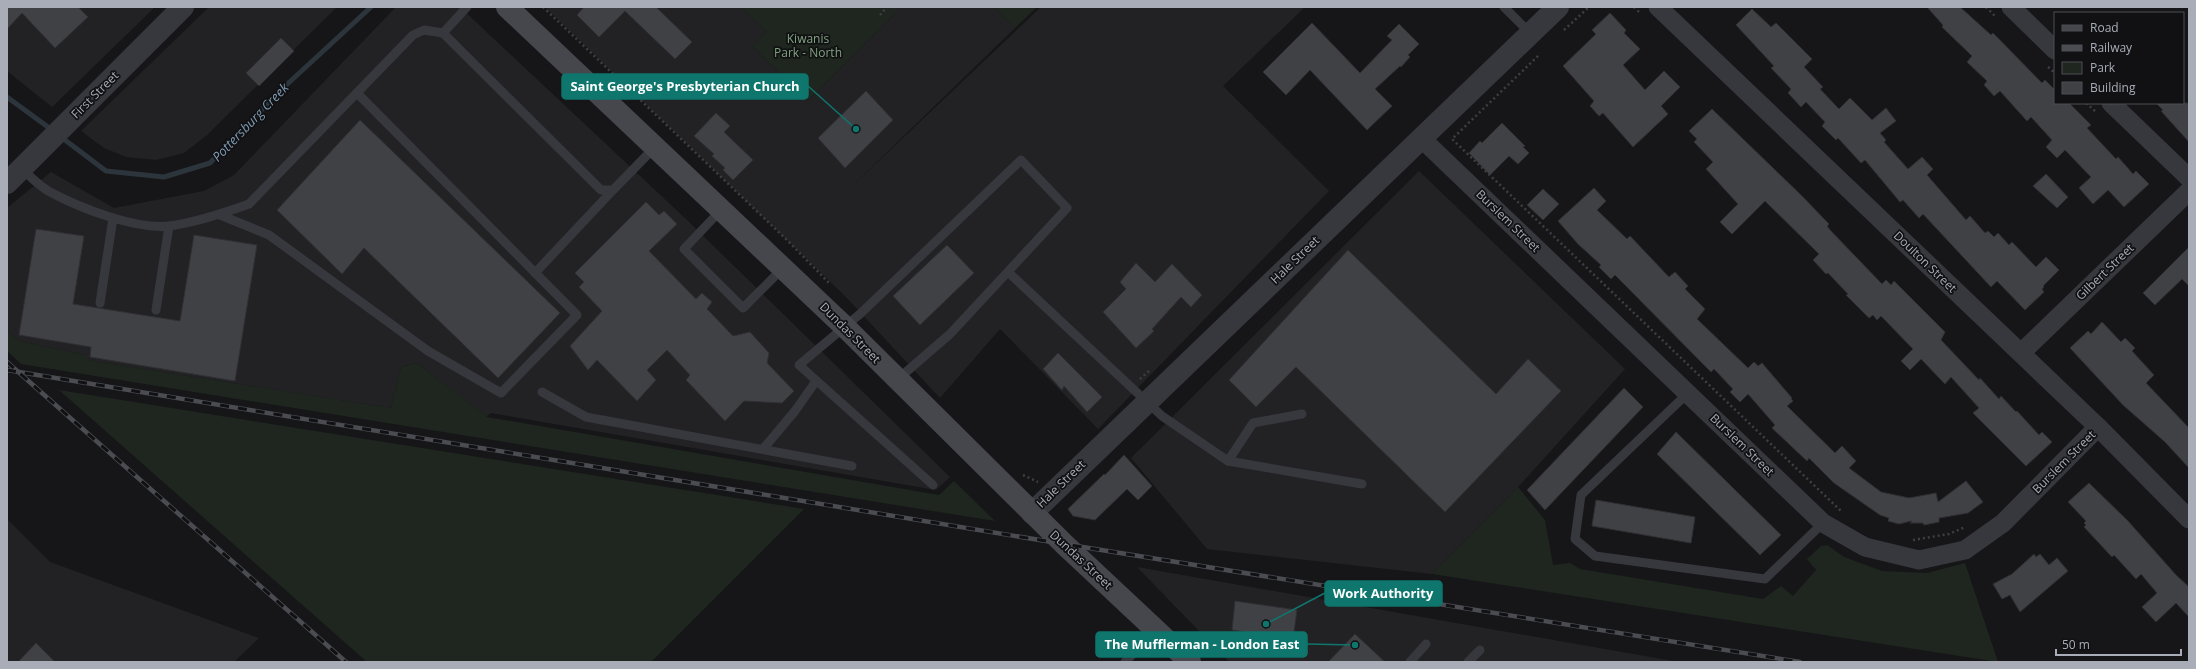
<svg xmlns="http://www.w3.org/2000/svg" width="2196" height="669" font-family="'Open Sans',sans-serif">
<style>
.built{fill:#222225}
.green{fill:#1e261f}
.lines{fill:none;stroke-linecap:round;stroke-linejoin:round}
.stream{stroke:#2c353c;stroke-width:5}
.building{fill:#404145;stroke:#303034}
.path{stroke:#3d3f44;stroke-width:2.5;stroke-dasharray:2 3;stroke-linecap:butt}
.service{stroke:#37383d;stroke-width:9}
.minor{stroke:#37383d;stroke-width:19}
.tertiary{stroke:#37383d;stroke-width:22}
.secondary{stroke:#45474d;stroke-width:22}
.rail-casing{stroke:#4a4c52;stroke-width:4.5}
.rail{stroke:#111113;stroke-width:3;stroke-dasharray:9;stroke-linecap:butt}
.labels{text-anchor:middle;stroke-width:3.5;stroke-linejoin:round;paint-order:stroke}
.park-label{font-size:12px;fill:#7fa381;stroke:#111113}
.street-label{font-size:12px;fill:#a8adb8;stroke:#111113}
.water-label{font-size:13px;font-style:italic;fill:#7f9bb3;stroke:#111113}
.leader{fill:none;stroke:#0f766e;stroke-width:1.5}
.callout-dot{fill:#0f766e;stroke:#111113;stroke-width:1.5}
.callout{fill:#0f766e;stroke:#0f766e;stroke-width:1.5}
.callout-label{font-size:13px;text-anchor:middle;font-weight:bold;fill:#fff}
</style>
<rect width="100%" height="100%" fill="#161618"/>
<g class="built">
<polygon points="7,7 155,7 52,107 7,71"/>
<polygon points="209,7 337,7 207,135 184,153 156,160 126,157 104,148 81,131"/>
<polygon points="396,7 460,7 687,220 950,477 936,490 491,413 486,417 417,363 401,367 391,408 86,360 86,355 19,341 7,331 7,208 51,172 114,208 204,191 234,175"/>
<polygon points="545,7 741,7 767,32 752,46 808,101 901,7 994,7 1015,28 845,193 1041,7 1305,7 1223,86 1329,191 1098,429 1000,329 940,398 845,296"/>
<polygon points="1419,171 1625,369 1518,487 1432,574 1207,549 1131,458"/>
<polygon points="7,519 50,562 259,638 234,662 7,662"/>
<polygon points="1137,567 1679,662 1229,662"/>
</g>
<g class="green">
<polygon points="741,7 901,7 808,101 752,46 767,32"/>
<polygon points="994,7 1037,7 1015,28"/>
<polygon points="7,331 19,341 86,355 87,360 391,408 401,367 417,363 487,417 939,495 954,481 995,521 21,364 7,351"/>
<polygon points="59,390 804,509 651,662 367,662"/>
<polygon points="1518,487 1545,520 1553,565 1570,563 1580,569 1763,599 1781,586 1793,596 1816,570 1807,559 1821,546 1827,545 1844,557 1882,571 1927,573 1965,563 1998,662 1432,574"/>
</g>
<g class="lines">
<g class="stream">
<polyline points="7,97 52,130"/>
<polyline points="61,137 106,171 164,177 210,163 282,89 371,7"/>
</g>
</g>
<g class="building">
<polygon points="7,7 78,7 88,17 55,48 22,13 7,29"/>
<polygon points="584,7 656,7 692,42 675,59 625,11 599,37 577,15"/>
<polygon points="1927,7 1960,7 1991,35 1993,33 2042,83 2045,80 2055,90 2055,103 2069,103 2091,125 2087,128 2116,159 2118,157 2133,174 2136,171 2149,184 2124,207 2108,190 2093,204 2079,188 2091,177 2065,150 2057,158 2046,147 2052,140 2031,117 2027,121 2000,91 1994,96 1984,85 1987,81 1967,62 1972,56 1942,27 1943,25"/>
<polygon points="1752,9 1771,27 1776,23 1812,59 1804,67 1823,87 1820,89 1839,109 1850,98 1872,120 1886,108 1896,121 1880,133 1886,140 1884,142 1908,169 1922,157 1933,169 1927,175 1966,220 1970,216 1985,233 1988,231 1994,237 1998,233 2009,245 2012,242 2036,267 2046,257 2059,270 2043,286 2044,287 2042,289 2044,292 2025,310 1997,281 1991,287 1923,214 1919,218 1903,200 1900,202 1865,160 1861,163 1838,138 1836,140 1822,126 1825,122 1806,102 1801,107 1788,93 1791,89 1771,68 1774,66 1736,25"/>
<polygon points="1610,13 1626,30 1624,33 1640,49 1623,65 1645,90 1664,71 1680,87 1661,106 1668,114 1633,147 1603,113 1599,116 1590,106 1594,101 1563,66 1596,34 1592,30"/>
<polygon points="1312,23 1360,73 1392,40 1387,36 1399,24 1419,44 1408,55 1410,57 1401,67 1400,66 1375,89 1392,106 1367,130 1310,70 1286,95 1263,72"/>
<polygon points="281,38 294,51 259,86 246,73"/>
<polygon points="866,91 893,120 845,168 818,138"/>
<polygon points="2156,103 2189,103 2189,142 2161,111 2163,110"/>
<polygon points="1712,109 1801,195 1829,224 1827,226 1831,231 1882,284 1886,280 1891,285 1894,281 1945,332 1941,340 1979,380 1980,378 1999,399 2001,396 2016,412 2017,411 2039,435 2042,432 2052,442 2026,466 1973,413 1979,408 1951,377 1945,384 1921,359 1910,370 1901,361 1913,349 1881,316 1877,320 1873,315 1869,318 1846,295 1848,294 1828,273 1826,274 1813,260 1819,254 1765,201 1732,234 1720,222 1738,204 1706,169 1713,162 1694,142 1697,139 1689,131"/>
<polygon points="716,113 730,126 724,132 753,160 733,180 723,170 725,168 712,156 714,154 694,136"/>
<polygon points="360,120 560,313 498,378 364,248 342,274 277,210"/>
<polygon points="1502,123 1525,146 1523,147 1529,153 1518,164 1509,156 1490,175 1469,153 1480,141 1482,143"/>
<polygon points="2046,174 2068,197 2057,208 2033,186"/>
<polygon points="1594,188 1606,201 1597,210 1627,239 1630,236 1669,277 1675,272 1688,286 1685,289 1705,309 1697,319 1748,368 1754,362 1758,366 1762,363 1792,398 1791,399 1793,401 1787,406 1835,453 1842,446 1856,461 1849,468 1881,492 1909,498 1936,493 1938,502 1966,481 1983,502 1968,513 1939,518 1939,522 1924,525 1923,523 1910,523 1912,522 1911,521 1899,524 1888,521 1889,518 1880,515 1834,483 1809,458 1807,461 1772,428 1775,425 1748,394 1740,402 1730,392 1733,389 1714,369 1711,372 1615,275 1611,279 1599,267 1601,265 1578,244 1558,221"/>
<polygon points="1543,189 1559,204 1543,220 1527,205"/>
<polygon points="646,202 659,215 664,211 677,224 649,251 696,299 702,293 712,302 707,309 733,336 750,332 769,353 767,363 794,391 782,403 744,401 725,421 686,380 690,375 667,350 647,370 656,380 637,401 597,360 588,370 570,346 602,311 579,287 584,282 575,273"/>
<polygon points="36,229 84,236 73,304 180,321 194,235 257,245 235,381 90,357 91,347 19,335"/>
<polygon points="947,245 974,273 920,325 893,296"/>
<polygon points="2189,247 2189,286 2182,279 2155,305 2143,293"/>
<polygon points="1348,250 1496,394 1528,359 1561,391 1445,512 1296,367 1256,407 1229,380"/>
<polygon points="1136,263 1155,282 1172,264 1202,295 1191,307 1181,297 1152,329 1154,331 1136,348 1103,312 1126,289 1120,282"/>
<polygon points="2102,322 2121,342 2125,338 2135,348 2132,351 2154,375 2146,383 2189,428 2189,468 2165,442 2123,405 2070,348 2088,331 2091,334"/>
<polygon points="1058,353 1102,397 1087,412 1064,386 1062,390 1043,369"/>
<polygon points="1624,388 1643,407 1545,510 1527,490"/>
<polygon points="1676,432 1781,535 1760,555 1657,454"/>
<polygon points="1124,455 1152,486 1138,500 1127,489 1095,520 1073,516 1068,509 1104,474 1105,475"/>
<polygon points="2089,483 2128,521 2176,575 2189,587 2189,617 2176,603 2156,622 2142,607 2157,593 2141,574 2136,579 2114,555 2112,557 2084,527 2086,525 2084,523 2086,521 2068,502"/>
<polygon points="1596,500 1695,517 1691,543 1592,526"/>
<polygon points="2034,554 2036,557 2040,554 2049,565 2057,558 2068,571 2020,612 2010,595 2002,599 1993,584 2012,574"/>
<polygon points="1235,601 1297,610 1293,639 1232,630"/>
<polygon points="1355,634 1385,662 1328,662"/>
<polygon points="36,643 55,662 18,662"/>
</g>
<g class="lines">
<g class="path">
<polyline points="543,7 788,241 829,283"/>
<polyline points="1634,7 1641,14"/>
<polyline points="1986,7 1995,16"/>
<polyline points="880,15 887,7"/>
<polyline points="1564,30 1589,7"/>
<polyline points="1538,56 1452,139 1841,511"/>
<polyline points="2048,67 2055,73"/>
<polyline points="2086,103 2095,111"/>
<polyline points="1140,379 1150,370"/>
<polyline points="1023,475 1038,482"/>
<polyline points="1913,540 1949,534 1965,527"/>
</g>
<g class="service">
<polyline points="1504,7 1530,33"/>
<polyline points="443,33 601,190 613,190 655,147"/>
<path d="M22,169C31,177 39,186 50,192C80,208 136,230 170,226C197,222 224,213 249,204L413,35L424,30L443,33L467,7"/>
<polyline points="721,210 684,249 743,308 783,268"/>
<polyline points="220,215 269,235 428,351 501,393 577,315 357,93"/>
<polyline points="1008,272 1162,416 1228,461 1362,484"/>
<polyline points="535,273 613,190"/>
<polyline points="100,303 113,218"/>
<polyline points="156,310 169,226"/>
<polyline points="898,379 950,334 1067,208 1021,160 860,314 799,365 933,485"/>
<polyline points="542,392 586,417 852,466"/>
<polyline points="1688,393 1581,495 1575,539 1595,556 1765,579 1823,523"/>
<polyline points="763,449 795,411 816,381"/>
<polyline points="1228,461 1253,423 1302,414"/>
<polyline points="1125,662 1156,630"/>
<polyline points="1410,662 1426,644"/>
<polyline points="1468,662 1480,650"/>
</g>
<g class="minor">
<polyline points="1658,7 2098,427 2189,519"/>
<polyline points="2011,7 2055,50"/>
<polyline points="2111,103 2189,178"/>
<polyline points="1421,138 1823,523 1865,547 1919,560 1965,550 2003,523 2098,427"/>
<polyline points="2021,353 2189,191"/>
</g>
<g class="tertiary">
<polyline points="7,183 183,7"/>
<polyline points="1032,513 1558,7"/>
</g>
<polyline class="secondary" points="507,7 845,327 1064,544 1190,662"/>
<g class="rail-casing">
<g id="rail">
<polyline points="7,362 346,662"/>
<polyline points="7,370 1064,544 1800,662"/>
</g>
</g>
<use href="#rail" class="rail"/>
</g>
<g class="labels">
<g class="park-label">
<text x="808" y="43">Kiwanis<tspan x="808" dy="14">Park - North</tspan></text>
</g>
<g class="street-label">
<text transform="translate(95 95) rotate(-45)" y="4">First Street</text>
<text transform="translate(1508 221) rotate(44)" y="4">Burslem Street</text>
<text transform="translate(1295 260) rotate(-44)" y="4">Hale Street</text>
<text transform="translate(1925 262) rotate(44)" y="4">Doulton Street</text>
<text transform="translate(2105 272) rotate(-44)" y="4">Gilbert Street</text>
<text transform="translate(850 333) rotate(45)" y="4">Dundas Street</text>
<text transform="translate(1742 445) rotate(44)" y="4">Burslem Street</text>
<text transform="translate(2064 462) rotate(-45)" y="4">Burslem Street</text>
<text transform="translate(1061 484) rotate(-44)" y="4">Hale Street</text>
<text transform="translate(1081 560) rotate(43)" y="4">Dundas Street</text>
</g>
<g class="water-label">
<text transform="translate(250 122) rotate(-46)" y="5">Pottersburg Creek</text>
</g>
</g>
<path class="leader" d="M856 129L808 86M1266 624L1325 593M1355 645L1307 644"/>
<g class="callout-dot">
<circle cx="856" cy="129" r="4"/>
<circle cx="1266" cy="624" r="4"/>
<circle cx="1355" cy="645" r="4"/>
</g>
<g class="callout">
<rect x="562" y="74" width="246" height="25" rx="4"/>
<rect x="1325" y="581" width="117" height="25" rx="4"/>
<rect x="1096" y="632" width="211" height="25" rx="4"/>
</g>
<g class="callout-label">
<text x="685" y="91">Saint George's Presbyterian Church</text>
<text x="1383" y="598">Work Authority</text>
<text x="1202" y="649">The Mufflerman - London East</text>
</g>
<rect width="2196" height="669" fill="none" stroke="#a8adb8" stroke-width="16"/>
<rect x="2054" y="12" width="130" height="92" fill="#111113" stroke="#4d4f55"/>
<rect x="2062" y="25" width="20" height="6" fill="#45474d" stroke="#4d4f55"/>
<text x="2090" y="32" font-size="12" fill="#a8adb8">Road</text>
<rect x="2062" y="45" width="20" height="6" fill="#4a4c52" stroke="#4d4f55"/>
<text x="2090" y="52" font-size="12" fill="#a8adb8">Railway</text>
<rect x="2062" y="62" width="20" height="12" fill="#1e261f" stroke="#4d4f55"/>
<text x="2090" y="72" font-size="12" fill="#a8adb8">Park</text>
<rect x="2062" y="82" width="20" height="12" fill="#404145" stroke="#4d4f55"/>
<text x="2090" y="92" font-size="12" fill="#a8adb8">Building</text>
<path d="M2056 649v6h125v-6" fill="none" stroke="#a8adb8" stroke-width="2"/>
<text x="2062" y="649" font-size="12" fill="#a8adb8" stroke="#111113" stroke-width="3" paint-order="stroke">50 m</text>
</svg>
